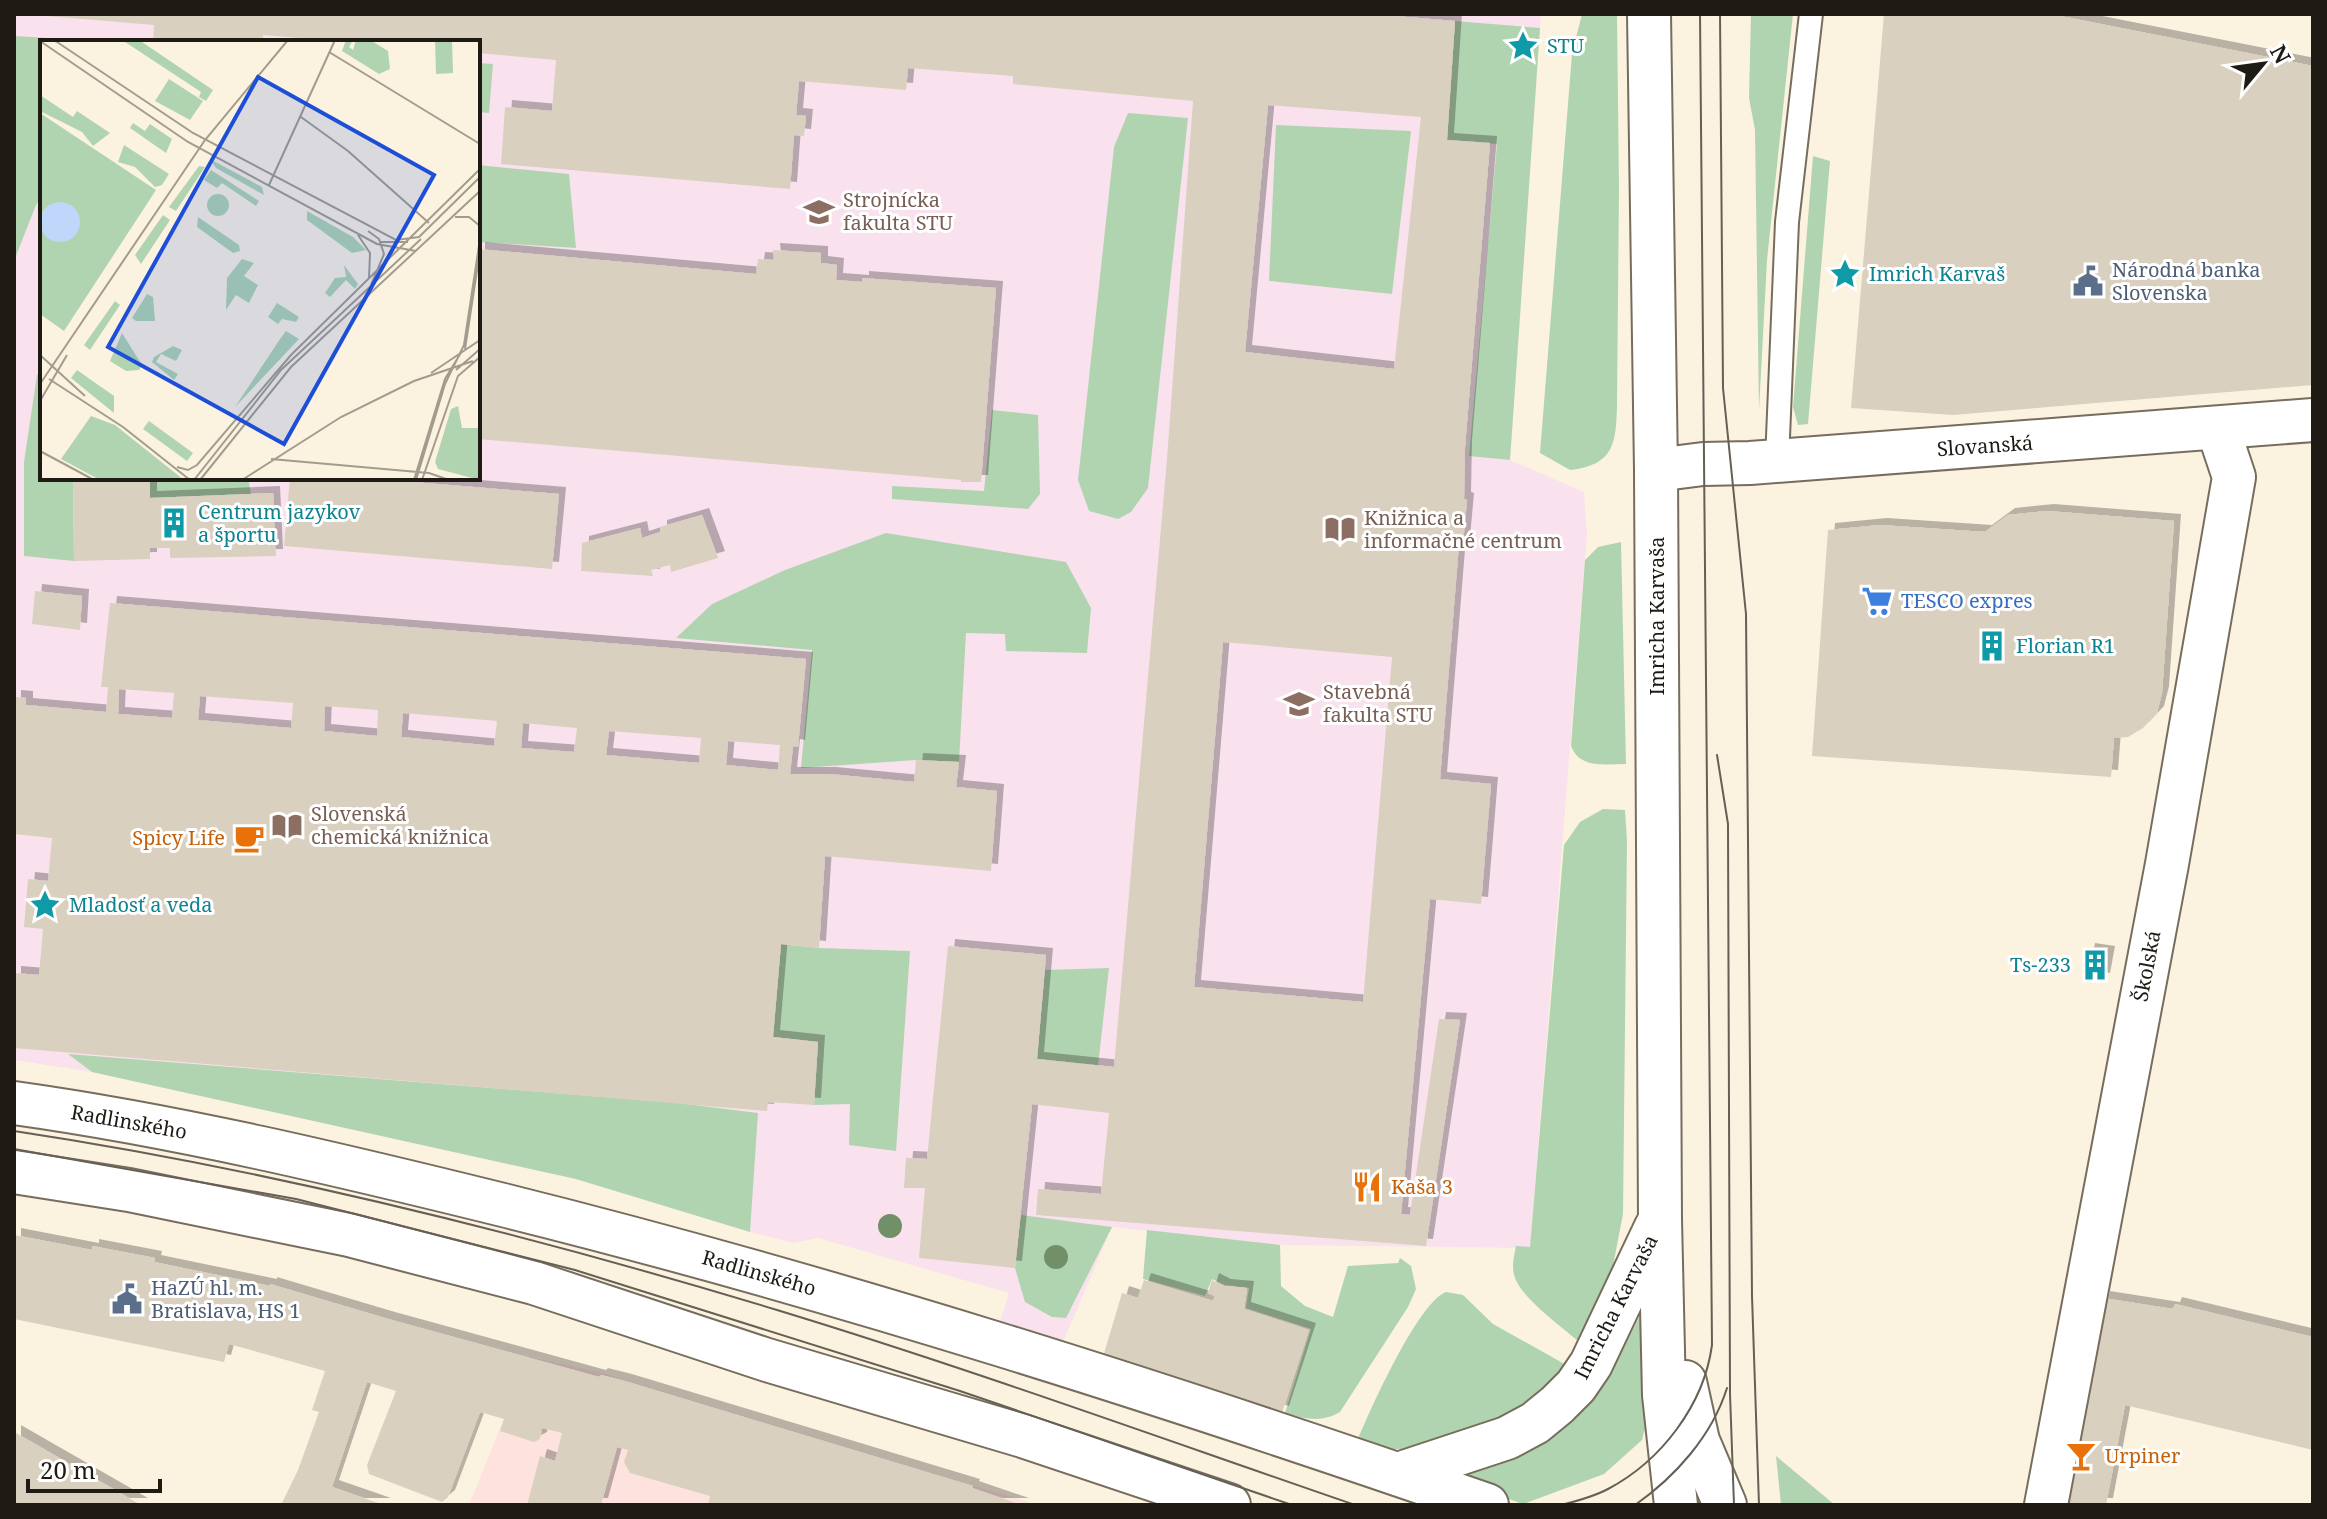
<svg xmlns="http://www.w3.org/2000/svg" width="2327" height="1519" font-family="'Noto Serif',serif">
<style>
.education{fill:#f9e2ed;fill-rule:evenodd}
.medical{fill:#fde2de}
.green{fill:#b1d4b0}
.building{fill:#dad0bf;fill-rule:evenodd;filter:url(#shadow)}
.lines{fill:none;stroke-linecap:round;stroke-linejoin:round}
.lane-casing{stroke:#766d5d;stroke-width:26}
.street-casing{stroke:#766d5d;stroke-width:46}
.lane{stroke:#fff;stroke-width:22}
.street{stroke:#fff;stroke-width:42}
.tram{stroke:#655f55;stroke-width:2}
.tree{fill:#718f69}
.labels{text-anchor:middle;stroke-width:6;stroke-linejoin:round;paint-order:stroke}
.culture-label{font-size:20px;fill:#0d838f;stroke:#fff;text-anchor:start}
.education-label{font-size:20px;fill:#785e54;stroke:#fff;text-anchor:start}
.service-label{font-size:20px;fill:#4e5e75;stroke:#fff;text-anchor:start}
.street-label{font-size:20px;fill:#1e1a14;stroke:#fff}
.shop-label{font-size:20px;fill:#366cbe;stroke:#fff;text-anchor:start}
.food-label{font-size:20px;fill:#c56008;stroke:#fff;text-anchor:start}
.inset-road{fill:none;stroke:#a39c8e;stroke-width:2}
.view{fill:#1d4ed8;fill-opacity:0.15;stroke:#1d4ed8;stroke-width:4}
.inset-edge{fill:none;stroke:#1e1a14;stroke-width:4}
</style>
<defs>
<filter id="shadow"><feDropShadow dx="7" dy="-7" stdDeviation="0" flood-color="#0004"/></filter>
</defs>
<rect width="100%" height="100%" fill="#fcf2e0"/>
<path class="education" d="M14,14H1541L1510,460L1584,492L1587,534L1530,1248L1280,1245L1112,1227L1062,1344L999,1325L1009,1293L818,1238L793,1243L750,1232L576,1179L92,1072L14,1060ZM42,42H478V478H42Z"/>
<polygon class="medical" points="529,1357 599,1372 1038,1505 469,1505"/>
<g class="green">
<path d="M1582,14H1617L1619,189L1617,406C1616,445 1613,465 1570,470L1540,453L1572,54Z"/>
<polygon points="1751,14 1793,14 1767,260 1759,410 1755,130 1749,98"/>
<polygon points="1455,21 1540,28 1510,460 1469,456 1497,144 1447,140"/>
<polygon points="14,36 117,42 42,42 42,197 36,205 14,261"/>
<polygon points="478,63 493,64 489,113 478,112"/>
<polygon points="1128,113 1188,118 1148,488 1131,512 1118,519 1089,511 1078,480 1114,147"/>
<polygon points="1276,125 1411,131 1392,294 1269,281"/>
<polygon points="1813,156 1830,161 1808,424 1798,425 1793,407"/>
<polygon points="478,165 569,174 576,248 478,242"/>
<polygon points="42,369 42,478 73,478 74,561 24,556 24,462 37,375"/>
<polygon points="992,410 1038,415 1040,494 1028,509 892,499 892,486 984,491"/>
<polygon points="150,478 248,478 251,494 150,498"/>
<polygon points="886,533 1066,562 1091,608 1087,653 1006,651 1005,634 966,633 959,762 916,760 801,768 812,650 676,638 712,604 785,570"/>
<path d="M1621,542L1626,764C1604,764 1580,769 1571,746L1585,560L1598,547Z"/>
<path d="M1603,809L1625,810L1627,841L1623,1214L1612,1271L1584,1346C1566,1330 1523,1300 1515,1278C1511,1268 1514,1256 1516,1246L1530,1247L1564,845L1580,822Z"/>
<polygon points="781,944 819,948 910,951 896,1151 849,1145 850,1104 814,1105 818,1042 773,1037"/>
<polygon points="1109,968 1098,1066 1037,1059 1045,970"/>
<polygon points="68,1054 678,1103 758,1113 750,1232 576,1179 92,1072"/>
<polygon points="1021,1215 1112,1227 1066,1318 1052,1317 1025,1302 1015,1268"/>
<path d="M1147,1230L1280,1245L1281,1286L1305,1306L1333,1317L1348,1266L1398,1263L1400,1258L1411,1266L1416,1289L1408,1307L1340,1412C1321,1423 1306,1419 1285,1413L1311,1329L1246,1308L1249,1288L1225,1285L1212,1279L1205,1296L1143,1279Z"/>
<path d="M1446,1292L1463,1295L1493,1324L1568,1366L1534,1409L1414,1449H1392L1356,1444C1368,1414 1418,1302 1446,1292Z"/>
<path d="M1646,1304L1649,1413L1642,1440L1604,1474L1523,1504L1449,1478C1502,1467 1562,1440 1595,1395C1616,1367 1630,1334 1646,1304Z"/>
<polygon points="1776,1456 1835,1505 1781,1505"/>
</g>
<g class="building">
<path d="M47,14H1370L1455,21L1447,140L1490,143L1465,447L1464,499L1467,500L1463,544H1459L1440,779L1491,784L1481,904L1430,899L1401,1214L1410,1215L1439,1019L1460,1020L1426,1246L1036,1215L1038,1189L1101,1194L1109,1113L1032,1104L1015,1268L919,1258L925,1188H904L906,1158L927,1159L948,946L1046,955L1037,1059L1114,1067L1167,459L1193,101L1013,84V76L908,68L906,90L799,81L796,115L806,116L804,136L794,135L790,189L501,164L505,107L552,111L556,60L478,53V42H346L263,35V42H153L154,25L47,16ZM1268,105L1421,117L1394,369L1245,352ZM1223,642L1392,657L1363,1002L1194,987Z"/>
<polygon points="1884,14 2050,14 2313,66 2313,385 1953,415 1851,408"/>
<polygon points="478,249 756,274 758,259 774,260 773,250 821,253 821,263 837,265 836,280 862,282 862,278 996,288 981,482 961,482 961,480 478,439"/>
<polygon points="73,478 150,478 150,498 273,493 276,556 170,558 170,548 150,548 150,559 74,561"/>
<polygon points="290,478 364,478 559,494 552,569 284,546"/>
<polygon points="2047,511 2174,521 2162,693 2157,713 2143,728 2128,737 2114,738 2111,777 1812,756 1828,530 1880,525 1985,532 2008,515"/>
<polygon points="702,515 718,558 671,572 670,565 651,570 653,576 581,571 582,543 640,528 642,538 660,532 660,527"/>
<polygon points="35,591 82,596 80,630 32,624"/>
<path d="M110,603L806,659L798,747L793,746L790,774H829L914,782L916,760L959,762L956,787L997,791L991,871L825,856L819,948L781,944L773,1037L818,1042L814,1105L768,1102L767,1111L14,1048V973L39,975L43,929L24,927L28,879L48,881L52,838L14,834V697L26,698V705L106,712L108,687H101ZM119,689L174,693L172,718L118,714ZM200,696L293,703L291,728L198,720ZM325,706L378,710L377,736L324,731ZM403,713L497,721L494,746L401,737ZM523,723L577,728L574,752L521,748ZM609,731L701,738L699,763L606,755ZM728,741L780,745L778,770L726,765Z"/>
<polygon points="2088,950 2108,953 2103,980 2083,976"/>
<polygon points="14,1235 92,1250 92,1246 155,1258 154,1262 270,1286 270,1284 388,1319 599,1377 601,1375 625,1381 973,1486 972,1488 1022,1505 708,1505 710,1496 630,1473 624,1462 628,1450 617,1447 601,1505 527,1505 540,1456 555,1461 562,1433 542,1428 540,1439 534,1442 500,1431 504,1419 480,1412 448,1497 442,1502 369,1474 367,1465 396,1391 367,1382 332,1487 384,1505 281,1505 298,1470 319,1412 312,1410 325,1371 229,1344 224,1362 14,1319"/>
<polygon points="1144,1280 1213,1301 1215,1296 1208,1293 1212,1280 1224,1286 1247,1288 1244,1309 1309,1330 1282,1413 1103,1357 1122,1293 1138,1298"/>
<polygon points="2103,1298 2173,1309 2175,1304 2313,1337 2313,1450 2125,1405 2106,1505 2064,1505"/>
<polygon points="14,1432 141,1505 14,1505"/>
</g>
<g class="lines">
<g class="lane-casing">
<polyline id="lane" points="1777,461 1787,222 1811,14"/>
</g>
<g class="street-casing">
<g id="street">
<polyline points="1649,14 1656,470 1660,1219 1664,1395 1676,1505"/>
<polyline points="1656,470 1703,464 1750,463 2313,420"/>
<path d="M14,1103C179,1126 341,1165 503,1205C836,1288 1163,1393 1487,1505"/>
<polyline points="14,1172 129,1190 349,1235 534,1283 767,1360 1023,1436 1229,1505"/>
<polyline points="1685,1382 1698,1441 1725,1505"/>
<polyline points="1398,1474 1507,1438 1535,1423 1557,1405 1576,1386 1591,1364 1656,1227"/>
<polyline points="2046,1505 2167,864 2234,477 2218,429"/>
</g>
</g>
<use href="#lane" class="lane"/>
<use href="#street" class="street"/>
<g class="tram">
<polyline points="1720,14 1723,388 1746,614 1752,1296 1759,1505"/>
<polyline points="1717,755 1728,824 1730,1394 1734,1505"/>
<path d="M14,1131C273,1170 527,1234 777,1310C971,1369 1163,1439 1355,1505"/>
<polyline points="14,1149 296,1199 575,1270 960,1391 1292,1505"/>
<path d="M1561,1505C1577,1501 1593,1497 1608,1489C1661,1461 1704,1405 1712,1345L1700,14"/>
<path d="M1635,1505C1675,1477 1712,1436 1727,1388"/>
</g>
</g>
<g class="tree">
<circle cx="890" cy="1226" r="12"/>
<circle cx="1056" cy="1257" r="12"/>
</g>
<defs>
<g id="sight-bare" transform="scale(2.4)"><path d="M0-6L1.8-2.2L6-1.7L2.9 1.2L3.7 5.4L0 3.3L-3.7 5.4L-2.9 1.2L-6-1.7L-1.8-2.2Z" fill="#0f9aa8" stroke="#fff" stroke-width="2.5" paint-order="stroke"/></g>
<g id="university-bare" transform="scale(2.4)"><path d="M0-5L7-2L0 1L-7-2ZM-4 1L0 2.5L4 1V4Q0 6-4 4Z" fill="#8d6e63" stroke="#fff" stroke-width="2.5" paint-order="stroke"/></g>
<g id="civic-bare" transform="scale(2.4)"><path d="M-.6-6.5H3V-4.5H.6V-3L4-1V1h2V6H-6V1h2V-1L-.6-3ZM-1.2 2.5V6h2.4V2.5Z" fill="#5c6f8a" stroke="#fff" stroke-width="2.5" paint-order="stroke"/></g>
<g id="building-bare" transform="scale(2.4)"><path d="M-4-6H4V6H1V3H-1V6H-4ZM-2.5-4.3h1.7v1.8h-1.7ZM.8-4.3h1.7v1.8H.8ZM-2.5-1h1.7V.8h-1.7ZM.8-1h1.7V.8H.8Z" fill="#0f9aa8" stroke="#fff" stroke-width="2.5" paint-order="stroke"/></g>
<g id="library-bare" transform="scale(2.4)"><path d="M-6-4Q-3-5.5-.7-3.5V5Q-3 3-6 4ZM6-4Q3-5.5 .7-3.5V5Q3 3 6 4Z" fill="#8d6e63" stroke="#fff" stroke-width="2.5" paint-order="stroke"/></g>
<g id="supermarket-bare" transform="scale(2.4)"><path d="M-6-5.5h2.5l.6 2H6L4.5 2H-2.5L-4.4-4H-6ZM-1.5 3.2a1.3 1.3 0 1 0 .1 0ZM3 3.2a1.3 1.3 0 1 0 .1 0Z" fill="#3f7fe0" stroke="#fff" stroke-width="2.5" paint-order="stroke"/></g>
<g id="cafe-bare" transform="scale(2.4)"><path d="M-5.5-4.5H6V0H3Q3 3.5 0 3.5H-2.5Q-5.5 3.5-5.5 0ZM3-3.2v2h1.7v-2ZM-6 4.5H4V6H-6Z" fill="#e8710a" stroke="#fff" stroke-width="2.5" paint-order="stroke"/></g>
<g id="restaurant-bare" transform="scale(2.4)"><path d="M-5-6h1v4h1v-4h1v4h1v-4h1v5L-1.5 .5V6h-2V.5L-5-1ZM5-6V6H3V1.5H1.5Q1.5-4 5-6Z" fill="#e8710a" stroke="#fff" stroke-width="2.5" paint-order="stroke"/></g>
<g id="bar-bare" transform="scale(2.4)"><path d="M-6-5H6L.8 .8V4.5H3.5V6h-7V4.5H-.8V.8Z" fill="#e8710a" stroke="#fff" stroke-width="2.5" paint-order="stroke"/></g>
</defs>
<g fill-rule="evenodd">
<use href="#sight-bare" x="1523" y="46"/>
<use href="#university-bare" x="819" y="212"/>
<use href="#sight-bare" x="1845" y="274"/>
<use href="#civic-bare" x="2088" y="281"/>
<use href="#building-bare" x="174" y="523"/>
<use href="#library-bare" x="1340" y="529"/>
<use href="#supermarket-bare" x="1877" y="601"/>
<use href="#building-bare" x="1992" y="646"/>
<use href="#university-bare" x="1299" y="704"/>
<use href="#library-bare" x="287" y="826"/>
<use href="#cafe-bare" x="249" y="838"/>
<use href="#sight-bare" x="45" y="905"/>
<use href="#building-bare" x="2095" y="965"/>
<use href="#restaurant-bare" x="1367" y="1187"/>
<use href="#civic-bare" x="127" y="1299"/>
<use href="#bar-bare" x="2081" y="1456"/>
</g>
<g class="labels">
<g class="culture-label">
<text x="1547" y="53">STU</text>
<text x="1869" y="281">Imrich Karvaš</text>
<text x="198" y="519">Centrum jazykov<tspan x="198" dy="23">a športu</tspan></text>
<text x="2016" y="653">Florian R1</text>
<text x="69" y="912">Mladosť a veda</text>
<text x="2071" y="972" text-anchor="end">Ts-233</text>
</g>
<g class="education-label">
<text x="843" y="207">Strojnícka<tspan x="843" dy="23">fakulta STU</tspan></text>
<text x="1364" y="525">Knižnica a<tspan x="1364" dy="23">informačné centrum</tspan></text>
<text x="1323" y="699">Stavebná<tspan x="1323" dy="23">fakulta STU</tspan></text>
<text x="311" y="821">Slovenská<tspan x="311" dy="23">chemická knižnica</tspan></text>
</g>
<g class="service-label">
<text x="2112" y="277">Národná banka<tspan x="2112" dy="23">Slovenska</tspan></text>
<text x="151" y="1295">HaZÚ hl. m.<tspan x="151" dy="23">Bratislava, HS 1</tspan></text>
</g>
<g class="street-label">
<text transform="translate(1985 446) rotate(-4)" y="7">Slovanská</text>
<text transform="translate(1657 616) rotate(-90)" y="7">Imricha Karvaša</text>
<text transform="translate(2147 966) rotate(-79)" y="7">Školská</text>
<text transform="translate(129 1122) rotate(10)" y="7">Radlinského</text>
<text transform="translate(759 1273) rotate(16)" y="7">Radlinského</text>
<text transform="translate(1616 1307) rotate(-63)" y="7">Imricha Karvaša</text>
</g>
<g class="shop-label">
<text x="1901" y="608">TESCO expres</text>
</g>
<g class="food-label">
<text x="225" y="845" text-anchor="end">Spicy Life</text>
<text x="1391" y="1194">Kaša 3</text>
<text x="2105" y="1463">Urpiner</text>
</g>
</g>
<g transform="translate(40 40)">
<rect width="440" height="440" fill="#fcf2e0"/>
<path d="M82,0H99L173,50L166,61L159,57L161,52ZM306,0H313L309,7L313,10L316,0H330L348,11L350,29L339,34L302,11ZM395,0H412L413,33L396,34ZM129,39L163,61L150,80L115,61ZM0,55L33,77L37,71L70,93L53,106L42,92L0,71ZM0,73L116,150L24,291L0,274ZM93,83L105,91L110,84L132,99L126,113L90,88ZM84,105L129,134L122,145L115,147L95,127L78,122ZM170,119L222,147L224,155L176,128ZM159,126L165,127L136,171L129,167ZM171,130L219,161L216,166L182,143L177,148L164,140ZM167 165a11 11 0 1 1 22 0a11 11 0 1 1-22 0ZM267,171L313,197L326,210L312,213L267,180ZM123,175L130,180L101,224L95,215ZM158,177L199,205L200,211L193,213L157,187ZM202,219L214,223L204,236L218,245L209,263L196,255L186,270L187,238ZM304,225L318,244L315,249L306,240L290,257L285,253L295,238L306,237ZM107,254L113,257L115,281H96L92,278ZM75,261L80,265L50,310L44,305ZM237,263L259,277L256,282L242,279L238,284L228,277ZM246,291L259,299L195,367L240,299ZM82,293L102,325L99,330L86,331L70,321ZM133,306L142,310L136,321L121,314L116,322L138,334L134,340L112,322L114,317ZM37,330L74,356V373L31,338ZM418,366L422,388H440V440L398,429L395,422L411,369ZM51,376L75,385L144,440H60L21,419ZM109,381L153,413L147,421L103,389Z" fill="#b1d4b0"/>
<path d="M0 182a20 20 0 1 1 40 0a20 20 0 1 1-40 0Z" fill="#c1d6fb"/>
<path class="inset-road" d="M14,0L153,93L356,200L379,197L440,137M0,1L148,102L337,204L376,211M289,12L440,104M261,77L308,111L389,183M229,145L295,0M415,177H429L440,186M328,191L339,199L344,214L331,245M318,195L330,213L329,238M341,202H368M425,309L440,211M0,315L45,356M416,330L440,309M391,333L440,300M9,339L83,387L150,440M0,344L165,100L248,0M0,361L27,315M0,411L54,440M231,419L389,433L409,440M137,427L148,430L157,425L251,315L440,129M154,440L241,330L381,199M160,440L251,327L440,151M202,440L301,377L374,341L433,321M374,440L405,339L422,311M376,440L405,344L424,305L440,199M382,440L418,336L440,317"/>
<path class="view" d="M218,37L394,135L244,404L68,307Z"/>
<rect width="440" height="440" class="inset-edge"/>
</g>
<rect width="2327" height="1519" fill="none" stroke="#1e1a14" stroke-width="32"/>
<g transform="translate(2263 64) rotate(61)" stroke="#ffffff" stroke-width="6" paint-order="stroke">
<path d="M0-6L14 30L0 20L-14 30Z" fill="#1e1a14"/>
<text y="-12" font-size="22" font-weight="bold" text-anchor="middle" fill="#1e1a14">N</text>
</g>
<path d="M28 1479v12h132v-12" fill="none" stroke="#1e1a14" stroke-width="4"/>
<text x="40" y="1479" font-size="24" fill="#1e1a14" stroke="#ffffff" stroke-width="6" paint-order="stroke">20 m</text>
</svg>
